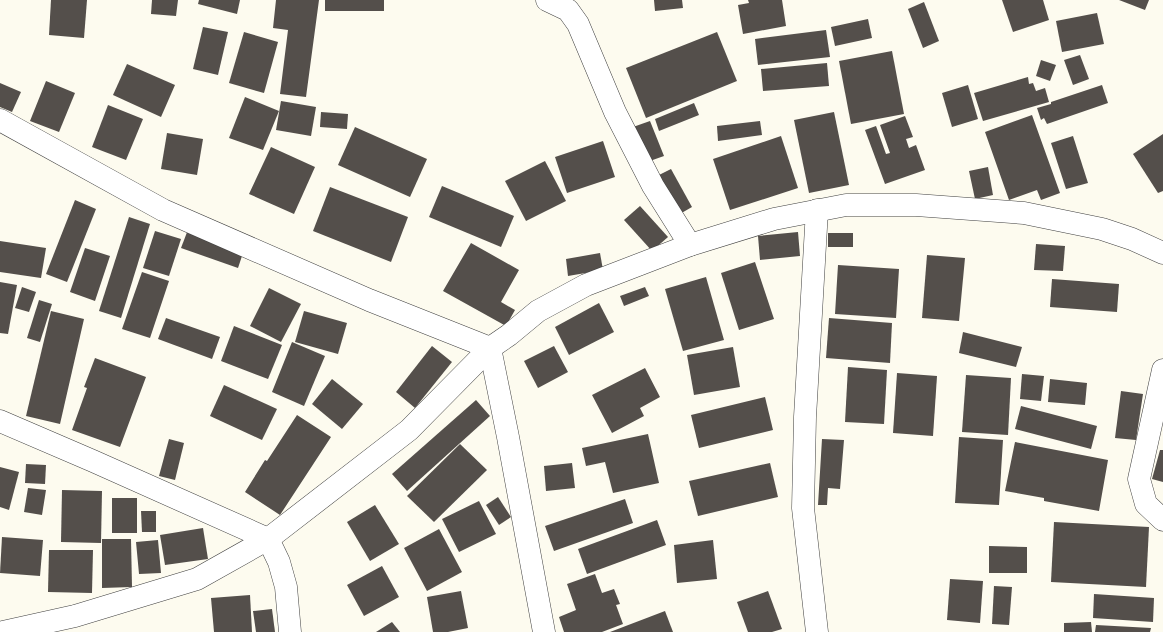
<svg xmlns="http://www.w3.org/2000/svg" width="1163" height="632" font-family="'IBM Plex Serif',serif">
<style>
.building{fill:#544f4b}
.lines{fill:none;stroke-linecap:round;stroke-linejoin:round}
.minor-casing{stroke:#404040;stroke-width:23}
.minor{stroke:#fff;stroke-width:22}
</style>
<rect width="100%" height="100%" fill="#fdfbef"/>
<g class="building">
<polygon points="51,0 87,0 84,38 49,35"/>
<polygon points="152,0 178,0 176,16 151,14"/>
<polygon points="199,0 240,0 237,14 198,4"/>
<polygon points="276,0 319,0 306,97 280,94 288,30 273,28"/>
<rect x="325" y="0" width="59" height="11"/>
<polygon points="654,0 682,0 683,8 655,11"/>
<polygon points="748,0 782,0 786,26 743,34 738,5 749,3"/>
<polygon points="1002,0 1043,0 1049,20 1013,32"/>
<polygon points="1119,0 1149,0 1145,10"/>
<polygon points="924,2 939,41 923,48 908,9"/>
<polygon points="1097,13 1104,44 1062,52 1056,21"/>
<polygon points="868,19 872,38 835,46 831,27"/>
<polygon points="203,27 228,32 218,75 193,69"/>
<polygon points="826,30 830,57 758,65 755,39"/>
<polygon points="244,32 278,42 264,93 229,83"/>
<polygon points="717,32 737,81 646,118 626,68"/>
<polygon points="892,51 904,114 851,124 839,61"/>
<polygon points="1080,55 1089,79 1073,85 1064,60"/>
<polygon points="1041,60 1056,65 1050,81 1036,76"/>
<polygon points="827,63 829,86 763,91 761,69"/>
<polygon points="127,64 175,85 161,117 113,95"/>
<polygon points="1028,77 1029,84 1033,83 1036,91 1045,88 1049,102 983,121 974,93"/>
<polygon points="46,81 75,93 59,132 30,121"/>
<polygon points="0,83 21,92 12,112 0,107"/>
<polygon points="968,85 978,119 952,127 942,93"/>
<polygon points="1102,85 1108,103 1047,124 1044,118 1041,120 1037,108 1051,104 1051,102"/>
<polygon points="245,97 279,111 263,150 229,138"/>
<polygon points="281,101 316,107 311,136 276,130"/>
<polygon points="694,103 699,115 659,131 655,119"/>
<polygon points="108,105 143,119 126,160 92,147"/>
<polygon points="321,112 348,114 347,129 320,127"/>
<polygon points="834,112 849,185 809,193 794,120"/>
<polygon points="1032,115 1060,193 1041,200 1037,190 1009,200 985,132"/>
<polygon points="905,116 913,137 906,139 909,148 916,145 925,170 885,184 865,130 876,126 886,154 890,153 880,125"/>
<polygon points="650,121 664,156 647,162 633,127"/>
<polygon points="760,121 762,135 718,141 717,126"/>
<polygon points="355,127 427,159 410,197 338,165"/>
<polygon points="167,133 203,139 197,175 161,169"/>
<polygon points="1163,134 1163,191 1158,193 1133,154"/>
<polygon points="781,136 798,188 730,210 713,159"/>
<polygon points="1073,136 1088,183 1066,189 1051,143"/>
<polygon points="603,141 615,177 567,193 555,157"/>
<polygon points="271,147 315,167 294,214 249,194"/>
<polygon points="545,161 566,201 526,221 505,181"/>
<polygon points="988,167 993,195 975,199 969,171"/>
<polygon points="671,169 692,207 678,215 657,176"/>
<polygon points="442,186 514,216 501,247 429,217"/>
<polygon points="330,187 408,217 391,262 313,231"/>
<polygon points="75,200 96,209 67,282 46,274"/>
<polygon points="640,206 668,237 652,251 624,220"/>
<polygon points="129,217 150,224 121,318 99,311"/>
<polygon points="189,227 245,247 238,268 181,248"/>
<polygon points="155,231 181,239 169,276 143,268"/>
<polygon points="798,232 800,256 760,260 758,236"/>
<rect x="828" y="233" width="25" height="14"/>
<polygon points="0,241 46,248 41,278 0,272"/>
<polygon points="471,243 519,270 501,302 515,310 506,326 443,291"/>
<polygon points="1036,244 1065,246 1063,271 1034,270"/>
<polygon points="85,248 110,256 95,301 70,292"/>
<polygon points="600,253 603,270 568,276 566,259"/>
<polygon points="927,255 965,258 959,321 922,318"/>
<polygon points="755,262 774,319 739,330 721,273"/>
<polygon points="838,265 899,269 896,318 835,314"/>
<polygon points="142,272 169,281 150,338 122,329"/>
<polygon points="706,277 724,340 683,351 665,289"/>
<polygon points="1052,279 1119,284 1117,312 1050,307"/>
<polygon points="0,282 17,285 8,334 0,333"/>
<polygon points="22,287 36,292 29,312 15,308"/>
<polygon points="645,287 649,296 624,306 620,296"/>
<polygon points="269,288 301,304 281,342 250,326"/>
<polygon points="39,300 52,304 40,342 27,338"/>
<polygon points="599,303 614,332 569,355 555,327"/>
<polygon points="51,311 84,319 60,424 26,416"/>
<polygon points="304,311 347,323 338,354 295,342"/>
<polygon points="166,318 220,337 212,359 158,339"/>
<polygon points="829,318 892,323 890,363 826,358"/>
<polygon points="234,326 282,345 268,379 221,361"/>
<polygon points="963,332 1022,347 1016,367 959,353"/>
<polygon points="292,342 325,356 304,406 272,392"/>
<polygon points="432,346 452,362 415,408 396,392"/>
<polygon points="554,346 568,372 538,388 524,361"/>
<polygon points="733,347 740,387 694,395 687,355"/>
<polygon points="95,358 146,377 120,447 72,430 87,388 84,387"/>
<polygon points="848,367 887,370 884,424 845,422"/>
<polygon points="645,368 660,397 640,408 644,416 612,433 592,395"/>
<polygon points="897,373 937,376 933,436 893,433"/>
<polygon points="1022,374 1044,376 1041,401 1020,399"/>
<polygon points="966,375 1011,378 1008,435 962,432"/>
<polygon points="332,379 363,404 342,429 312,404"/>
<polygon points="1050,379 1087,383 1085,405 1048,402"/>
<polygon points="224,385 277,409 262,440 210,416"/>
<polygon points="1121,391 1143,394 1136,440 1115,438"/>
<polygon points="765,397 773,430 699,448 691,415"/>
<polygon points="476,400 490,416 407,491 392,474"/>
<polygon points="1021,406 1097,426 1091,449 1015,429"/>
<polygon points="297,415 331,437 280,515 245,492 265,460 267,461"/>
<polygon points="648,434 659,483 613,493 605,462 586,466 582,448"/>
<polygon points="959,437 1003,440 999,505 955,503"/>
<polygon points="169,439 184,443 175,480 159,476"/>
<polygon points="822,439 844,440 840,489 828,488 827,505 818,505"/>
<polygon points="1015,442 1108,460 1099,511 1044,501 1044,498 1005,491"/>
<polygon points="460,444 487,470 434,522 407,496"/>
<polygon points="1160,450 1163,450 1163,482 1152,479"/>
<polygon points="572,463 575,488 546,491 544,466"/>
<polygon points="770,463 778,497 698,516 689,481"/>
<polygon points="26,464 46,465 45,484 25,483"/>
<polygon points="0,467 19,472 9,510 0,507"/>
<polygon points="28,488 46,490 42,515 24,512"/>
<polygon points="62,490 102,491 101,543 61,542"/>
<polygon points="498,497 511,517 499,525 486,505"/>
<rect x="112" y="498" width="25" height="35"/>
<polygon points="625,499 633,523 554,551 545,526"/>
<polygon points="479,501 496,534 459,552 442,519"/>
<polygon points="375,505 399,544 370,561 347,522"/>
<polygon points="141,511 156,511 156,532 142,532"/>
<polygon points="657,520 666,545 587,574 578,549"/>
<polygon points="1054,522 1149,527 1146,587 1051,582"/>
<polygon points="203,528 208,559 165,565 160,535"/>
<polygon points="439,529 462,572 427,591 404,548"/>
<polygon points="2,537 43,540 40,576 0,573"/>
<polygon points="102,539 131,539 132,587 102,588"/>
<polygon points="158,540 161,573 139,574 136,542"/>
<polygon points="713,540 717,579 677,583 674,545"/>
<polygon points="989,546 1027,547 1027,573 989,573"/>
<polygon points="49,550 93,550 92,593 48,592"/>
<polygon points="382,566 399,597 364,616 347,585"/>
<polygon points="595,574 602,593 614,589 620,604 616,605 623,624 602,632 564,632 559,617 576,610 567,584"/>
<polygon points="950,579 983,581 980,623 947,620"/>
<polygon points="994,586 1012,587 1009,625 992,624"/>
<polygon points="461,591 468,628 448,632 433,632 427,597"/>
<polygon points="768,591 782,629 772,632 748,632 737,602"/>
<polygon points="1094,594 1154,598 1153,622 1093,618"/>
<polygon points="250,595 252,632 214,632 211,598"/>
<polygon points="272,609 275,632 256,632 253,611"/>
<polygon points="665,611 673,632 610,632"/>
<polygon points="392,622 400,632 376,632"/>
<polygon points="1091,622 1092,632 1064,632 1064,623"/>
<polygon points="1096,625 1151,628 1150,632 1095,632"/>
</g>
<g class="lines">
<g class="minor-casing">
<g id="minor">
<polyline points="547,0 568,10 578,24 615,112 653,186 690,245"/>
<polyline points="0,120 163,210 369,300 490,348"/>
<polyline points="817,210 805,417 803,508 817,632"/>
<polyline points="490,348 508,437 544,632"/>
<polyline points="1163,370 1139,479 1146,504 1163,520"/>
<polyline points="0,421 93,461 268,539 279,562 286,587 290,632"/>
<polyline points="3,632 75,616 197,579 268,539 409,430 490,348 509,335 538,311 586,285 690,245 774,219 846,205 916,205 1024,213 1102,229 1132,239 1163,253"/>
</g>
</g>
<use href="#minor" class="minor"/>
</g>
</svg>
